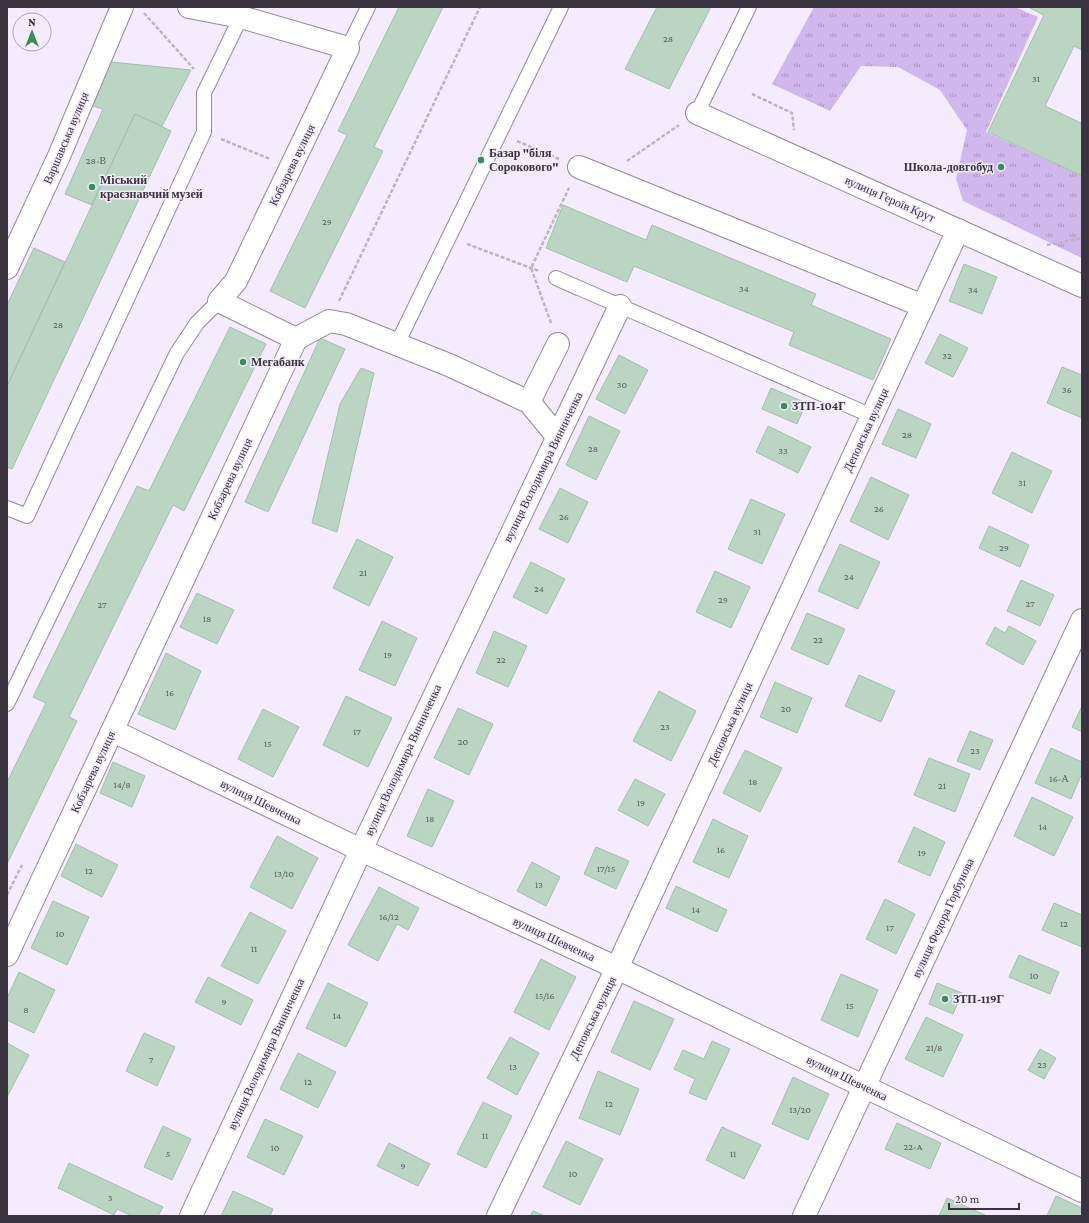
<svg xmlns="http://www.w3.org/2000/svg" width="1089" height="1223" font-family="'Crimson Pro',serif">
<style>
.grass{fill:url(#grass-tufts)}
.building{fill:#bad6c3;stroke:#a2beab}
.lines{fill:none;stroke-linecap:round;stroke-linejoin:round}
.lane-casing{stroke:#9488a1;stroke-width:16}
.street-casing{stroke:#9488a1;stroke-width:24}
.path{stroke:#bbb4c3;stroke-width:2.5;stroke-dasharray:4 2;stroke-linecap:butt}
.lane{stroke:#fff;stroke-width:14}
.street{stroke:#fff;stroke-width:22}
.poi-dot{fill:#3b8c5d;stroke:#f4ecfd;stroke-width:1.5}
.labels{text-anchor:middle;stroke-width:3;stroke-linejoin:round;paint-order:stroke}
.number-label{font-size:10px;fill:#585c5f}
.street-label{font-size:12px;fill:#38333e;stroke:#f4ecfd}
.poi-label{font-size:12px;font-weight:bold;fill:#38333e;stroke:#f4ecfd;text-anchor:start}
</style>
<defs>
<pattern id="grass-tufts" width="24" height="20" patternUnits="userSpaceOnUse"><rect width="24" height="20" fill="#d0b7ec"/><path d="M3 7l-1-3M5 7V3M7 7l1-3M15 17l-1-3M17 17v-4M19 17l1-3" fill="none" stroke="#aa95c1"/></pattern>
</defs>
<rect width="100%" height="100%" fill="#f4ecfd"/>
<polygon class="grass" points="814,7 1015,7 1038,17 986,132 1082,176 1082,258 963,201 956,179 967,130 940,90 898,67 861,66 830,111 772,84"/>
<g class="building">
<polygon points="399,7 443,7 374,147 383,151 305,308 270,291 347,135 338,131"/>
<polygon points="657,7 711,7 669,89 625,69"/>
<polygon points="1028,7 1082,7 1082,50 1074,46 1045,106 1081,123 1082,120 1082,176 988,132 1044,15"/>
<polygon points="111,62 191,70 162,126 135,114 92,205 65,194 103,109 89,105"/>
<polygon points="135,114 171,131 12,469 7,467 7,386"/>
<polygon points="563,205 646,240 652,225 816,294 811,305 891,339 873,380 789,345 794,332 634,266 627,282 546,248"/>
<polygon points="34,248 65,262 7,386 7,305"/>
<polygon points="964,264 997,277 982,314 949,301"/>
<polygon points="230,327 266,344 184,511 173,505 69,717 77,721 7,864 7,782 46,703 33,697 137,486 149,491"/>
<polygon points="940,334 968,348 953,377 925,363"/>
<polygon points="320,338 345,349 268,512 245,502"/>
<polygon points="619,355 648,370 625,414 596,399"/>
<polygon points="1062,367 1082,375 1082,418 1047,403"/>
<polygon points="361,368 374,373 337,532 312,523 340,404"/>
<polygon points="771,388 806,403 797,424 762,409"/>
<polygon points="898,409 931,424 916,458 882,444"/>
<polygon points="589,416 620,431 596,480 566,465"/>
<polygon points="768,426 811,447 798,473 756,452"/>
<polygon points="1012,452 1052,471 1032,513 992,493"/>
<polygon points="871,477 909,495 888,540 850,521"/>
<polygon points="560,488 588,502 568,543 539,529"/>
<polygon points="751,499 785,514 762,564 728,549"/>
<polygon points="989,526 1029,545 1020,567 979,548"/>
<polygon points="357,539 393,557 369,606 333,588"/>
<polygon points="840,544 880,562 858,609 818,591"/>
<polygon points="531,562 565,579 547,614 513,597"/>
<polygon points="715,571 750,587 731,628 696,612"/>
<polygon points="1021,580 1054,595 1040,626 1007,611"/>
<polygon points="197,593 234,610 217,644 180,627"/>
<polygon points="807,613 845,629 828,665 791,649"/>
<polygon points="382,621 417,638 395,686 359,670"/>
<polygon points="1009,626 1036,641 1023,665 986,644 995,627 1005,633"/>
<polygon points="494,631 527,646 508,687 476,673"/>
<polygon points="166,653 201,671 175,730 138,714"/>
<polygon points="859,675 895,691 881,722 845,706"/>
<polygon points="775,682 812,698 797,733 760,717"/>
<polygon points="659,691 696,711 671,761 633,741"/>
<polygon points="346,696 392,718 368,767 323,745"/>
<polygon points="1082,706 1082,732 1072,727"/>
<polygon points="458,708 493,724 469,775 434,758"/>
<polygon points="263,709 299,727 273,777 238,759"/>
<polygon points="970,731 993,740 980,770 957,761"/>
<polygon points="1051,748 1082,762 1082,773 1071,799 1035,783"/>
<polygon points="745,750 782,768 760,812 723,793"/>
<polygon points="929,758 970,774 955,812 914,795"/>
<polygon points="113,762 145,776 132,807 100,793"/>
<polygon points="635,779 665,794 648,826 618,810"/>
<polygon points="428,789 454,801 432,847 407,836"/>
<polygon points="1032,797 1073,817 1054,856 1014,836"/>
<polygon points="713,819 748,836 729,878 693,862"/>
<polygon points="914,827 945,842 930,876 898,862"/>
<polygon points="277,836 318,858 292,909 250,887"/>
<polygon points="76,844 118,865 102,897 61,876"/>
<polygon points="596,847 629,861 616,889 584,874"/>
<polygon points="532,862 560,877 546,906 517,891"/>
<polygon points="676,886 727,910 717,932 666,908"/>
<polygon points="379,887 419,908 408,930 397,924 378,961 348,945"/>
<polygon points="885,899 915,914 896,954 866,939"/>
<polygon points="53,901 89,917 67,965 31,948"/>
<polygon points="1054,903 1082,915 1082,947 1042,930"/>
<polygon points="250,912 286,931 258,984 221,966"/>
<polygon points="1019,955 1059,972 1050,994 1009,977"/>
<polygon points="541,959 576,977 549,1030 514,1012"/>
<polygon points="19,972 55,990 34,1033 7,1020 7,998"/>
<polygon points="841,974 878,990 858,1037 821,1020"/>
<polygon points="208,977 253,1000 241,1025 195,1002"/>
<polygon points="328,983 368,1003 346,1047 306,1028"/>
<polygon points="937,983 962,993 953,1014 929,1004"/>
<polygon points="634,1001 674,1019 650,1070 611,1052"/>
<polygon points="926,1017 963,1035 943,1077 905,1059"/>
<polygon points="144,1033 175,1047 157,1086 126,1071"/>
<polygon points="510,1037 539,1053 517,1095 487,1078"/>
<polygon points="712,1041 730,1049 706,1100 689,1093 695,1079 674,1069 683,1050 704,1059"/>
<polygon points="7,1043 29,1055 7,1097"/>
<polygon points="1040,1049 1056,1058 1044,1079 1028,1070"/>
<polygon points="298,1053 336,1072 318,1108 280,1089"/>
<polygon points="598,1071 639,1089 620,1135 579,1118"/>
<polygon points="793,1077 829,1094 808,1140 772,1124"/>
<polygon points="483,1102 512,1116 486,1168 457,1154"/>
<polygon points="265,1119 303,1136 284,1175 247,1157"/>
<polygon points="897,1123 941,1143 930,1169 885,1149"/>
<polygon points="163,1126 191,1139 172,1180 144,1167"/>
<polygon points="722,1127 761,1145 744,1179 706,1160"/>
<polygon points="566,1141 603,1159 580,1205 543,1187"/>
<polygon points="389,1143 430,1164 418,1186 377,1166"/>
<polygon points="69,1163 163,1207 158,1216 132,1216 117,1209 114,1215 58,1188"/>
<polygon points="233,1191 273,1209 270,1216 221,1216"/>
<polygon points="1056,1196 1082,1208 1082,1216 1047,1216"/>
<polygon points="947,1198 987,1216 939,1216"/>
<polygon points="533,1211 545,1216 530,1216"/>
</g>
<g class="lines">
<g class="lane-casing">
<g id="lane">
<polyline points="348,48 368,7"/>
<polyline points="697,113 749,7"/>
<polyline points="578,288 556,278 872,416"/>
<polyline points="397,344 561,7"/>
<polyline points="7,508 27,516 204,132 204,93 241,17"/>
<polyline points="7,704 177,353 197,323 219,301"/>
</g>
</g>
<g class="street-casing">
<g id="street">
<polyline points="697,113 1082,286"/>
<polyline points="579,167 923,306"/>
<polyline points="7,268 59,156 122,7"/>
<polyline points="296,339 329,321 346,324 449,365 529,402 557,436"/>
<polyline points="529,402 558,344"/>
<polyline points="113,731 361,850 617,968 1082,1191"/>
<polyline points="7,955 296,339 219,301 236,281 348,48 241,17 189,7"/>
<polyline points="191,1216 361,850 620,306"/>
<polyline points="498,1216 617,968 958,230"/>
<polyline points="804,1216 1082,620"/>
</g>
</g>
<g class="path">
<polyline points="144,13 194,69"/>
<polyline points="752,94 792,113 794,130"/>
<polyline points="221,139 270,159"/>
<polyline points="517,141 559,159"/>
<polyline points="627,161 679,125"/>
<polyline points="467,244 539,271"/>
<polyline points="1047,245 1082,238"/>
<polyline points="339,301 480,7"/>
<polyline points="551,323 531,268 569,188"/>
<polyline points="7,895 22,865"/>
</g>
<use href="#lane" class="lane"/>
<use href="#street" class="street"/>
</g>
<g class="poi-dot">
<circle cx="481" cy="160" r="4"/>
<circle cx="1001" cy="167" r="4"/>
<circle cx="92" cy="187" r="4"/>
<circle cx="243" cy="362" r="4"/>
<circle cx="784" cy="406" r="4"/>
<circle cx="945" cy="999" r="4"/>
</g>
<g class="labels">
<g class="number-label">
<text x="668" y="42">28</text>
<text x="1036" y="82">31</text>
<text x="96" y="164">28-В</text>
<text x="327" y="225">29</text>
<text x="744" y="292">34</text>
<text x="973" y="293">34</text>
<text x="58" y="328">28</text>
<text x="947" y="359">32</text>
<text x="622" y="388">30</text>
<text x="1067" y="393">36</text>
<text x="907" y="438">28</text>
<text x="593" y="452">28</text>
<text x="783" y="454">33</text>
<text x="1022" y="486">31</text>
<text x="879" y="512">26</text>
<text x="564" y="520">26</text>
<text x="757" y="535">31</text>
<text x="1004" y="551">29</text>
<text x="363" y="576">21</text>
<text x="849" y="580">24</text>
<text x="539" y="592">24</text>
<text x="723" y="603">29</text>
<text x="1030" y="607">27</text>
<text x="102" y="608">27</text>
<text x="207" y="622">18</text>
<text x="818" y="643">22</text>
<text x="388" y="658">19</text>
<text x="501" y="663">22</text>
<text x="170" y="696">16</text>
<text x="786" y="712">20</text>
<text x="665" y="730">23</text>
<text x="357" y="735">17</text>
<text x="463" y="745">20</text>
<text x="268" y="747">15</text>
<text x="975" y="754">23</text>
<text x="1059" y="782">16-А</text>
<text x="753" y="785">18</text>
<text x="122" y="788">14/8</text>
<text x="942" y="789">21</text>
<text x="641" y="806">19</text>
<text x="430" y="822">18</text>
<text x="1043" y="830">14</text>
<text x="721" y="853">16</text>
<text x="922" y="856">19</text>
<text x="606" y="872">17/15</text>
<text x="89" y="874">12</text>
<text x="284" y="877">13/10</text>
<text x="539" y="888">13</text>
<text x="696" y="913">14</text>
<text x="389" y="920">16/12</text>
<text x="1064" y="927">12</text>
<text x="890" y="931">17</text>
<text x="60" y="937">10</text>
<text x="254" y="952">11</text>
<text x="1034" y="979">10</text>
<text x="545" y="999">15/16</text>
<text x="224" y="1005">9</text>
<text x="850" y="1009">15</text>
<text x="26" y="1013">8</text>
<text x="337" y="1019">14</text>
<text x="934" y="1051">21/8</text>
<text x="151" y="1063">7</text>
<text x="1042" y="1068">23</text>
<text x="513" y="1070">13</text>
<text x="308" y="1085">12</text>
<text x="609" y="1107">12</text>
<text x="800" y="1113">13/20</text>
<text x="485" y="1139">11</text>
<text x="913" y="1150">22-A</text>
<text x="275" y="1151">10</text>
<text x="168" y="1157">5</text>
<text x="733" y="1157">11</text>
<text x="403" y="1169">9</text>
<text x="573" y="1177">10</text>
<text x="110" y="1201">3</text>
</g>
<g class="street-label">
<text transform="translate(66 138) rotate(-67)" y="4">Варшавська вулиця</text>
<text transform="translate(292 165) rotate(-64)" y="4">Кобзарева вулиця</text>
<text transform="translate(890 199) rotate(24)" y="4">вулиця Героїв Крут</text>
<text transform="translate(866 430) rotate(-65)" y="4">Деповська вулиця</text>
<text transform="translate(543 467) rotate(-64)" y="4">вулиця Володимира Винниченка</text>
<text transform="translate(230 479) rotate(-65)" y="4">Кобзарева вулиця</text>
<text transform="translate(730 724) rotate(-65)" y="4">Деповська вулиця</text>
<text transform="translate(403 760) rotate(-65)" y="4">вулиця Володимира Винниченка</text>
<text transform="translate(93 772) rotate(-65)" y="4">Кобзарева вулиця</text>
<text transform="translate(261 802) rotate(26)" y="4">вулиця Шевченка</text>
<text transform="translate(943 918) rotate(-65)" y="4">вулиця Федора Горбунова</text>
<text transform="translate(554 939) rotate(25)" y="4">вулиця Шевченка</text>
<text transform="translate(593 1018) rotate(-64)" y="4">Деповська вулиця</text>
<text transform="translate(266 1054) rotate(-65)" y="4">вулиця Володимира Винниченка</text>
<text transform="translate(847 1078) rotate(26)" y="4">вулиця Шевченка</text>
</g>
<g class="poi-label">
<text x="489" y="157">Базар "біля<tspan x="489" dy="14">Сорокового"</tspan></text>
<text x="993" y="171" text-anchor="end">Школа-довгобуд</text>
<text x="100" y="184">Міський<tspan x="100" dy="14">краєзнавчий музей</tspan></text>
<text x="251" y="366">Мегабанк</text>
<text x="792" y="410">ЗТП-104Г</text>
<text x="953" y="1003">ЗТП-119Г</text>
</g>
</g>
<rect width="1089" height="1223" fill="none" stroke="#38333e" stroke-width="16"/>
<g transform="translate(32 32)"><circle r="19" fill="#f4ecfd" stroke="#a9a2b1"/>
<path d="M0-3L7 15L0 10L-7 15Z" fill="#3b8c5d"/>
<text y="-6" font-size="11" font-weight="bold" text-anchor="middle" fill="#38333e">N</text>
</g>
<path d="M949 1203v6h70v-6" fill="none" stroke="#38333e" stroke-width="2"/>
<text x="955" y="1203" font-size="12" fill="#38333e" stroke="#f4ecfd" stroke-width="3" paint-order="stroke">20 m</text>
</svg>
